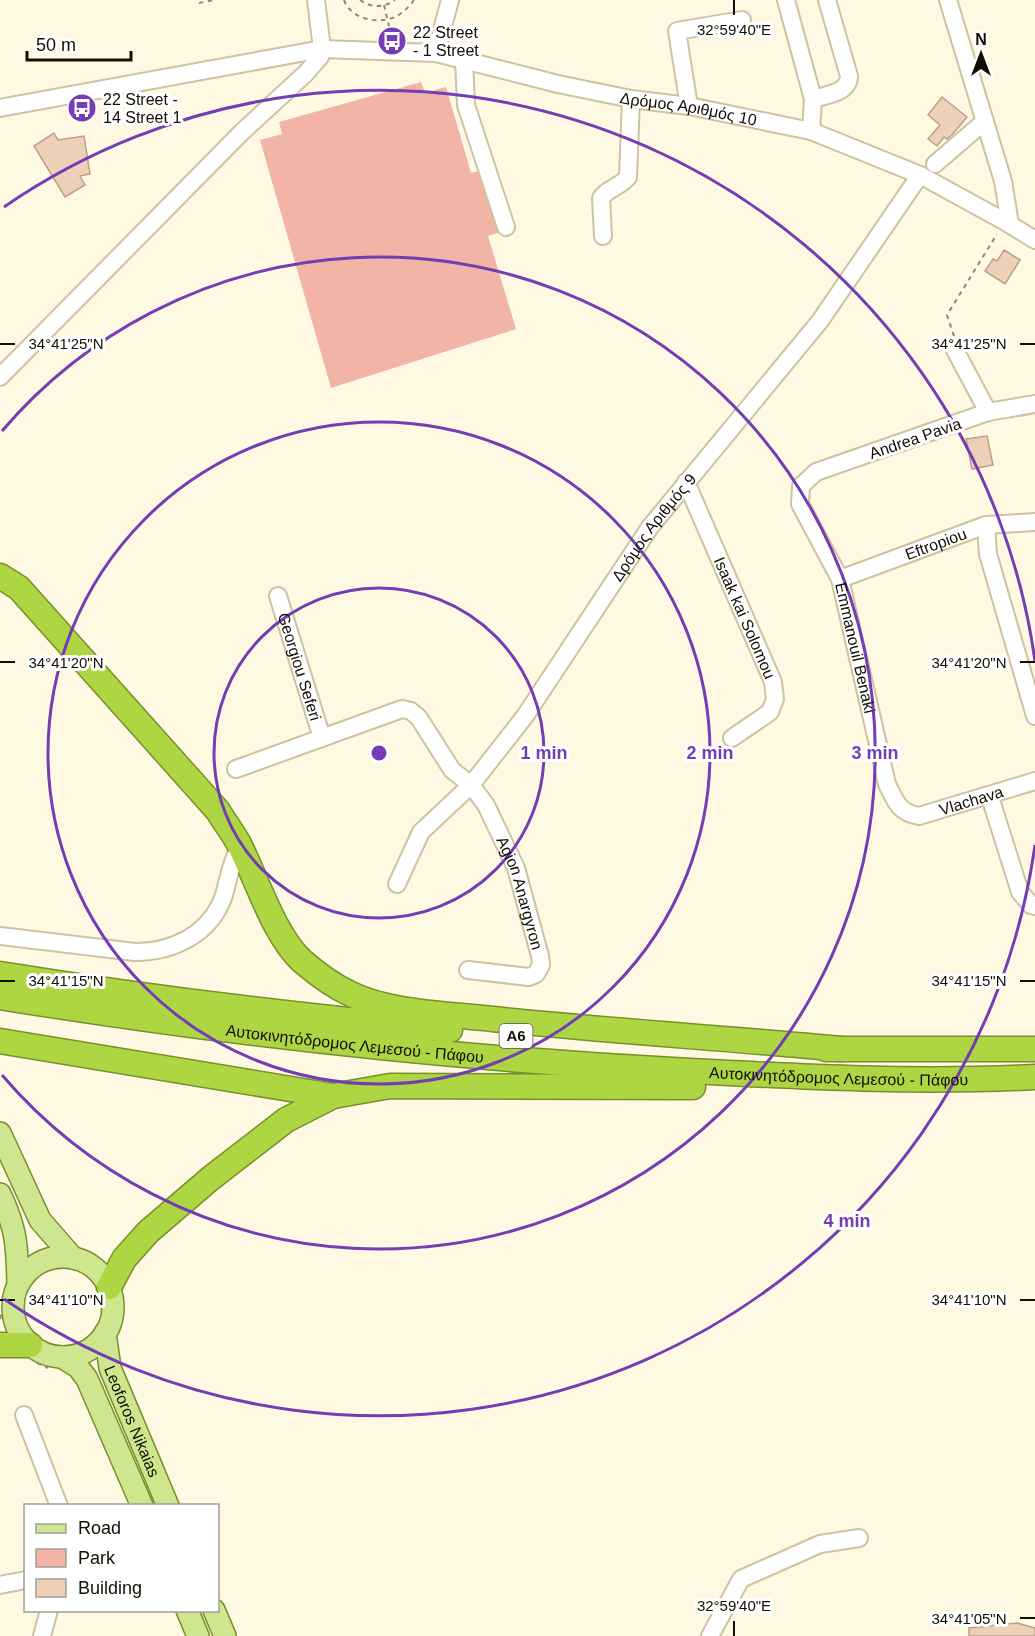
<svg xmlns="http://www.w3.org/2000/svg" width="1035" height="1636" font-family="Helvetica,sans-serif">
<style>
.green{fill:#f1b4a7}
.building{fill:#edd0b7;stroke:#bba088;stroke-width:1.5}
.lines{fill:none;stroke-linecap:round;stroke-linejoin:round}
.minor-casing{stroke:#cdc3a1;stroke-width:20}
.major-casing{stroke:#77902c;stroke-width:24}
.highway-casing{stroke:#77902c;stroke-width:27}
.path{stroke:#8d8878;stroke-width:2;stroke-dasharray:4.5 4.5;stroke-linecap:butt}
.minor{stroke:#fff;stroke-width:16}
.major{stroke:#cee68e;stroke-width:21}
.highway{stroke:#add642;stroke-width:24}
.ticks{fill:none;stroke:#120e04;stroke-width:2}
.ring{fill:none;stroke:#743db3;stroke-width:3}
.labels{text-anchor:middle;stroke-width:6;stroke-linejoin:round;paint-order:stroke}
.shield{fill:#fff;stroke:#59564f;stroke-width:1.5}
.shield-label{font-size:15px;font-weight:bold;fill:#120e04}
.poi-label{font-size:16px;fill:#120e04;stroke:#fff;text-anchor:start}
.street-label{font-size:16px;fill:#120e04;stroke:#fff}
.ticks-label{font-size:15px;text-anchor:middle;fill:#120e04;stroke:#fff;stroke-width:6;stroke-linejoin:round;paint-order:stroke}
.centre{fill:#743db3;stroke:#fff;stroke-width:3}
.ring-label{font-size:18px;text-anchor:middle;font-weight:bold;fill:#743db3;stroke:#fff;stroke-width:6;stroke-linejoin:round;paint-order:stroke}
</style>
<rect width="100%" height="100%" fill="#fff9e4"/>
<polygon class="green" points="421,82 425,93 446,87 471,173 483,170 501,232 488,236 516,329 331,388 260,140 282,134 279,122"/>
<g class="building">
<polygon points="942,97 967,117 952,135 947,139 944,137 937,146 928,139 940,125 928,115"/>
<polygon points="54,133 58,140 84,136 90,174 80,176 85,185 65,197 34,146"/>
<polygon points="1004,250 1020,260 1005,284 985,271 993,259 997,261"/>
<polygon points="987,436 993,465 972,469 966,439"/>
<polygon points="1017,1623 1035,1628 1035,1636 969,1636 969,1628"/>
</g>
<g class="lines">
<g class="minor-casing">
<g id="minor">
<polyline points="786,0 813,99 811,131"/>
<polyline points="948,0 1003,181 1010,224"/>
<polyline points="436,53 450,0"/>
<polyline points="464,59 466,105 506,227"/>
<path d="M813,99C826,95 849,93 849,76L827,0"/>
<polyline points="689,106 677,31 742,20"/>
<path id="s1" d="M0,108L322,49L436,53L558,84L631,99L689,106L811,131L920,175L1004,221L1035,240"/>
<polyline points="935,164 985,121"/>
<path d="M603,236L601,198C608,188 620,187 628,177L631,99"/>
<polyline points="955,350 988,412"/>
<polyline points="0,377 242,132 305,74 320,57 322,49 316,0"/>
<path id="s2" d="M1035,404L988,412L816,472L801,486L800,504L840,579L887,784C896,802 898,812 919,816L1035,781"/>
<path id="s3" d="M686,482L773,682L775,699L770,712L732,738"/>
<polyline points="986,525 988,554 1035,716"/>
<path id="s4" d="M840,579L986,525L1035,522"/>
<path id="s5" d="M278,596L322,738"/>
<path id="s6" d="M236,769L402,709L411,711L419,718L452,770L471,785L486,805L516,868L540,956L541,965L536,974L529,977L468,970"/>
<polyline points="990,797 1020,892 1031,905 1035,906"/>
<path id="s7" d="M397,884L421,832L471,785L525,716L650,527L820,321L920,175"/>
<path d="M0,936L135,952C173,952 211,934 224,895C229,877 231,862 240,846"/>
<polyline points="24,1415 59,1506"/>
<polyline points="0,1585 26,1580"/>
<polyline points="42,1636 49,1610"/>
<polyline points="710,1636 741,1579 820,1544 859,1538"/>
</g>
</g>
<g class="major-casing">
<g id="major">
<polyline points="0,1133 40,1220 73,1258"/>
<path d="M0,1194C17,1230 17,1246 18,1284"/>
<circle cx="63" cy="1307" r="50"/>
<path id="s8" d="M105,1333L110,1368L168,1506"/>
<polyline points="62,1357 78,1367 87,1379 142,1506"/>
<polyline points="187,1610 198,1636"/>
<polyline points="214,1610 225,1636"/>
</g>
</g>
<g class="highway-casing">
<g id="highway">
<path d="M0,576L19,588L218,811C225,823 234,834 240,846C257,880 274,935 302,961C317,974 333,986 351,994C388,1013 451,1014 493,1019C609,1031 725,1038 841,1049"/>
<path d="M0,974C149,998 299,1016 450,1030"/>
<path id="s9" d="M0,997C229,1034 459,1059 690,1071C805,1077 920,1083 1035,1077"/>
<polyline points="0,1041 333,1096"/>
<polyline points="826,1049 1035,1049"/>
<polyline points="109,1287 124,1259 148,1232 211,1178 286,1120 333,1096 390,1086 693,1087"/>
<polyline points="0,1345 30,1345"/>
</g>
</g>
<g class="path">
<path d="M344,0C351,20 380,25 397,16C404,12 409,7 414,0"/>
<path d="M360,0C371,8 384,8 395,0"/>
<polyline points="199,3 214,0"/>
<polyline points="384,5 391,35"/>
<polyline points="954,336 947,315 997,234"/>
<polyline points="0,1319 3,1309 3,1293"/>
<polyline points="37,1363 48,1368"/>
</g>
<use href="#minor" class="minor"/>
<use href="#major" class="major"/>
<use href="#highway" class="highway"/>
</g>
<path class="ticks" d="M734,0V15M0,344H15M1020,344H1035M0,662H15M1020,662H1035M0,981H15M1020,981H1035M0,1300H15M1020,1300H1035M1020,1618H1035M734,1621V1636"/>
<g class="ring">
<circle cx="379" cy="753" r="165"/>
<circle cx="379" cy="753" r="331"/>
<path d="M2 431A496 496 0 1 1 2 1075"/>
<path d="M1035 845A662 662 0 0 1 4 1299M4 207A662 662 0 0 1 1035 661"/>
</g>
<defs>
<g id="bus-disc" transform="scale(1.5)"><circle r="9.5" fill="#743db3" stroke="#fff"/><path d="M-5-6H5V4H4V6H2V4H-2V6H-4V4H-5ZM-3.5-4V0h7V-4ZM-3.5 1.2v1.5H-2V1.2ZM2 1.2v1.5H3.5V1.2Z" fill="#fff"/></g>
</defs>
<g fill-rule="evenodd">
<use href="#bus-disc" x="392" y="41"/>
<use href="#bus-disc" x="82" y="108"/>
</g>
<g class="labels">
<rect class="shield" x="499.5" y="1024" width="33" height="24" rx="4.5"/>
<g class="shield-label">
<text x="516" y="1041">A6</text>
</g>
<g class="poi-label">
<text x="413" y="38">22 Street<tspan x="413" dy="18">- 1 Street</tspan></text>
<text x="103" y="105">22 Street -<tspan x="103" dy="18">14 Street 1</tspan></text>
</g>
<g class="street-label">
<text dy="6" stroke="none"><textPath href="#s1" startOffset="700">Δρόμος Αριθμός 10</textPath></text>
<text transform="translate(915 438) rotate(-19)" y="6">Andrea Pavia</text>
<text dy="6" stroke="none"><textPath href="#s7" startOffset="442">Δρόμος Αριθμός 9</textPath></text>
<text dy="6" stroke="none"><textPath href="#s4" startOffset="102">Eftropiou</textPath></text>
<text dy="6" stroke="none"><textPath href="#s3" startOffset="148">Isaak kai Solomou</textPath></text>
<text dy="6" stroke="none"><textPath href="#s2" startOffset="424">Emmanouil Benaki</textPath></text>
<text dy="6" stroke="none"><textPath href="#s5" startOffset="74">Georgiou Seferi</textPath></text>
<text dy="6" stroke="none"><textPath href="#s2" startOffset="666">Vlachava</textPath></text>
<text dy="6" stroke="none"><textPath href="#s6" startOffset="402">Agion Anargyron</textPath></text>
<text dy="6" stroke="none"><textPath href="#s9" startOffset="358">Αυτοκινητόδρομος Λεμεσού - Πάφου</textPath></text>
<text dy="6" stroke="none"><textPath href="#s9" startOffset="843">Αυτοκινητόδρομος Λεμεσού - Πάφου</textPath></text>
<text dy="6" stroke="none"><textPath href="#s8" startOffset="93">Leoforos Nikaias</textPath></text>
</g>
</g>
<g class="ticks-label">
<text x="734" y="35">32°59'40"E</text>
<text x="66" y="349">34°41'25"N</text>
<text x="969" y="349">34°41'25"N</text>
<text x="66" y="668">34°41'20"N</text>
<text x="969" y="668">34°41'20"N</text>
<text x="66" y="986">34°41'15"N</text>
<text x="969" y="986">34°41'15"N</text>
<text x="66" y="1305">34°41'10"N</text>
<text x="969" y="1305">34°41'10"N</text>
<text x="734" y="1611">32°59'40"E</text>
<text x="969" y="1624">34°41'05"N</text>
</g>
<circle cx="379" cy="753" r="9" class="centre"/>
<g class="ring-label">
<text x="544" y="759">1 min</text>
<text x="710" y="759">2 min</text>
<text x="875" y="759">3 min</text>
<text x="847" y="1227">4 min</text>
</g>
<rect x="24" y="1504" width="195" height="108" fill="#ffffff" stroke="#a09f9b" stroke-width="1.5"/>
<rect x="36" y="1524" width="30" height="9" fill="#cee68e" stroke="#a09f9b" stroke-width="1.5"/>
<text x="78" y="1534" font-size="18" fill="#120e04">Road</text>
<rect x="36" y="1549" width="30" height="18" fill="#f1b4a7" stroke="#a09f9b" stroke-width="1.5"/>
<text x="78" y="1564" font-size="18" fill="#120e04">Park</text>
<rect x="36" y="1579" width="30" height="18" fill="#edd0b7" stroke="#a09f9b" stroke-width="1.5"/>
<text x="78" y="1594" font-size="18" fill="#120e04">Building</text>
<g transform="translate(981 54)" stroke="#ffffff" stroke-width="4.5" paint-order="stroke">
<path d="M0-4.5L10 22L0 15L-10 22Z" fill="#120e04"/>
<text y="-9" font-size="16" font-weight="bold" text-anchor="middle" fill="#120e04">N</text>
</g>
<path d="M27 51v9h104v-9" fill="none" stroke="#120e04" stroke-width="3"/>
<text x="36" y="51" font-size="18" fill="#120e04" stroke="#ffffff" stroke-width="4.5" paint-order="stroke">50 m</text>
</svg>
